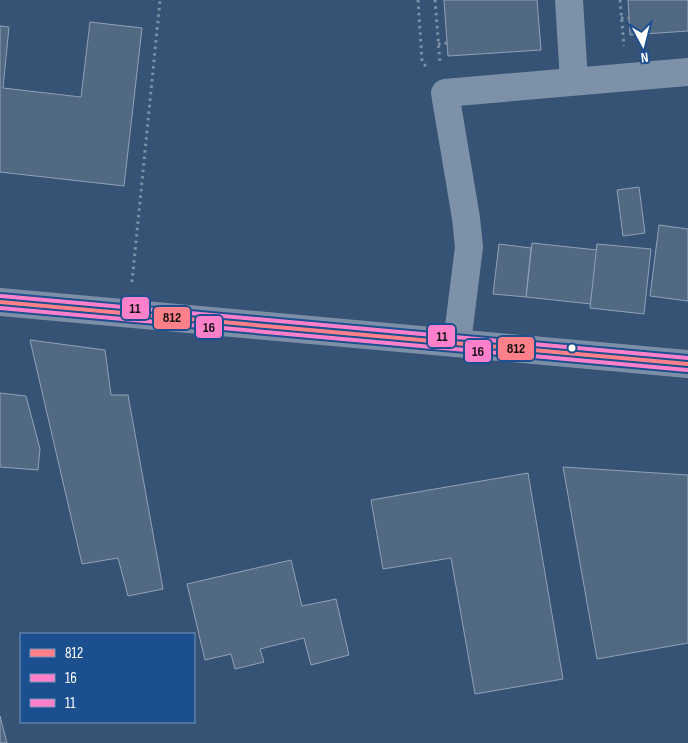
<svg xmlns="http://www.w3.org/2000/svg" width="688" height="743" font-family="'Sofia Sans Condensed',sans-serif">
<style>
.building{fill:#526984;stroke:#92a2b6}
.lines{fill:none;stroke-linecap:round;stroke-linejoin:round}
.path{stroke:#7d92a8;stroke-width:3;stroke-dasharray:2.5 4;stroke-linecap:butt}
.minor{stroke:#7d92a8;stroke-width:28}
.major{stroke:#7d8ea7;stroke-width:28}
.bus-1-casing{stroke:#1b4f8f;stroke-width:8}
.bus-2-casing{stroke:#1b4f8f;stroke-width:8}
.bus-3-casing{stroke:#1b4f8f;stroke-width:8}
.bus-1{stroke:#ff8089;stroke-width:4}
.bus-2{stroke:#ff80ca;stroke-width:4}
.bus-3{stroke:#ff80ca;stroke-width:4}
.bus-dot{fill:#fff;stroke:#1b4f8f;stroke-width:2}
.line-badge{stroke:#1b4f8f;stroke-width:2}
.pale-badge-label{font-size:14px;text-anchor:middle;font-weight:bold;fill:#111}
</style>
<rect width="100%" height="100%" fill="#365274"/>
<g class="building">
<polygon points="444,0 537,0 541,50 448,56"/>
<polygon points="628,0 688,0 688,31 630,35"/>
<polygon points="90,22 142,28 124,186 0,172 0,26 9,27 3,88 81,97"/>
<polygon points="639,187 645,233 623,236 617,190"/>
<polygon points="659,225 688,229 688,301 650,296"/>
<polygon points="532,243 597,250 591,304 526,297"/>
<polygon points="499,244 531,248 526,297 493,294"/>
<polygon points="597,244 651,249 644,314 590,308"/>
<polygon points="30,340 105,350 111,395 128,395 163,589 128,596 118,558 82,564"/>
<polygon points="0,393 26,396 40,449 38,470 0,467"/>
<polygon points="563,467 688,475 688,643 597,659"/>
<polygon points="528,473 563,679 475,694 451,558 383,569 371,500"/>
<polygon points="291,560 302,606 336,599 349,655 311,665 304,638 260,649 264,662 235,669 231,654 205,660 187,584"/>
<polygon points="0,716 7,743 0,743"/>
</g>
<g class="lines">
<g class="path">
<polyline points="418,0 422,61 427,68"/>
<polyline points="435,0 440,63"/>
<polyline points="620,0 624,46"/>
<polyline points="621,18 629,18"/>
<polyline points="438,44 448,43"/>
<polyline points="132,282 160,0"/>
</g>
<g class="minor">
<polyline points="569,0 574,81"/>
<polyline points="457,343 469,247 466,218 445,93 688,72"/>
</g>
<polyline class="major" points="0,302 688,364"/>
<g class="bus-1-casing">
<polyline id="bus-1" points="0,302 688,364"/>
</g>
<g class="bus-2-casing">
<polyline id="bus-2" points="0,308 687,370"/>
</g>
<g class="bus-3-casing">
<polyline id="bus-3" points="1,296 688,358"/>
</g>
<use href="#bus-1" class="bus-1"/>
<use href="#bus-2" class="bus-2"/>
<use href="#bus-3" class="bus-3"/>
</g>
<circle class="bus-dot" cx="572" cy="348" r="4.5"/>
<g class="line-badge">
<rect x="121" y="296" width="29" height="24" rx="5" fill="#ff80ca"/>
<rect x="153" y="306" width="38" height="24" rx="5" fill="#ff8089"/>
<rect x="195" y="315" width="28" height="24" rx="5" fill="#ff80ca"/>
<rect x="427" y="324" width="29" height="24" rx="5" fill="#ff80ca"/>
<rect x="497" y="336" width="38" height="25" rx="5" fill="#ff8089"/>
<rect x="464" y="339" width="28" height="24" rx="5" fill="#ff80ca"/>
</g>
<g class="pale-badge-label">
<text x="135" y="313">11</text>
<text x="172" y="322">812</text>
<text x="209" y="332">16</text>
<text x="442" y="341">11</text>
<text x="516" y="353">812</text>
<text x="478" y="356">16</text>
</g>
<rect x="20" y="633" width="175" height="90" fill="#1b4f8f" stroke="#7695bc"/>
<rect x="30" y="649" width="25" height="8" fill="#ff8089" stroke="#7695bc"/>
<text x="65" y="658" font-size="15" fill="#ffffff">812</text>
<rect x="30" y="674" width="25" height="8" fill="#ff80ca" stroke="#7695bc"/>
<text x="65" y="683" font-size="15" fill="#ffffff">16</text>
<rect x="30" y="699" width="25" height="8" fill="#ff80ca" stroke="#7695bc"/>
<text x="65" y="708" font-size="15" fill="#ffffff">11</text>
<g transform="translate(643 45) rotate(173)" stroke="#1b4f8f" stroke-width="4" paint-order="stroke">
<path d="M0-4L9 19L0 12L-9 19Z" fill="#ffffff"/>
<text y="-8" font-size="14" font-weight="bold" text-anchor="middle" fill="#ffffff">N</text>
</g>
</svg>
